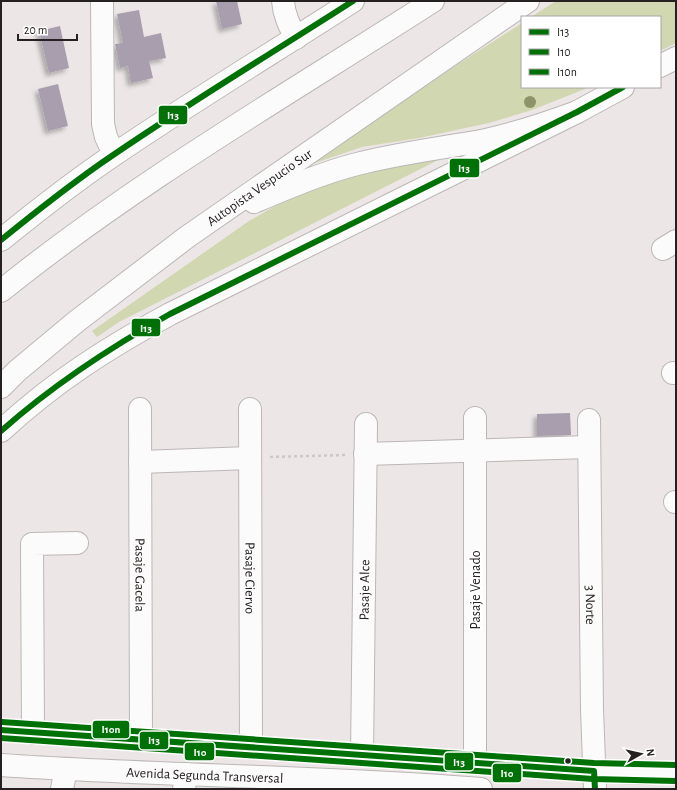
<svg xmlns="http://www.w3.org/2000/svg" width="677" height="790" font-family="'Alegreya Sans',sans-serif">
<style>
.green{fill:#d1d7b1}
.building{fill:#a89ead;filter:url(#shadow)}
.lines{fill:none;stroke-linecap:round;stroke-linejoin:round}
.minor-casing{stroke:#bbb7b6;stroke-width:24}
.major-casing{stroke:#bbb7b6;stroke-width:24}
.highway-casing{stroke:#bbb7b6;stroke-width:24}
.path{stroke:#cac9c8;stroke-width:2.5;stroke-dasharray:3 3;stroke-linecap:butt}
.minor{stroke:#fcfbfb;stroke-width:22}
.major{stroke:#fcfbfb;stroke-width:22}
.highway{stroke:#fcfbfb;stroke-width:22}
.bus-1-casing{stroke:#fff;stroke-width:9}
.bus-2-casing{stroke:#fff;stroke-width:9}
.bus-3-casing{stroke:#fff;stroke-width:9}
.bus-1{stroke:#007106;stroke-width:6}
.bus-2{stroke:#007106;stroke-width:6}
.bus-3{stroke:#007106;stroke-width:6}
.tree{fill:#8f9368}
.bus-dot{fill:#252120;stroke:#fff;stroke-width:1.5}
.labels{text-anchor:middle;stroke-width:4;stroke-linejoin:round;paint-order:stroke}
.street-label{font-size:14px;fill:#252120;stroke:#fff}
.line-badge{stroke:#fff;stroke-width:1.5}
.badge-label{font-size:11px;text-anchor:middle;font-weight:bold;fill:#fff}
</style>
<defs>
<filter id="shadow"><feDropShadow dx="-3.5" dy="3.5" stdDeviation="2" flood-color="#0004"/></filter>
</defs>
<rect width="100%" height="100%" fill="#ece7e6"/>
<g class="green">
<polygon points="556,1 676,1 676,43 660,51 660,17 531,17"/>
<polygon points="522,23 522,87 590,87 532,110 489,123 419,138 362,147 315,163 315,156"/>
<polygon points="448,155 119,322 97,337 92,331 249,221 289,198 331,179"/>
</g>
<g class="building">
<polygon points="216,1 237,1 242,24 222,29"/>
<polygon points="139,10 144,37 161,33 166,58 149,61 153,78 131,83 128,66 120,68 115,44 123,43 117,14"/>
<polygon points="60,26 69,68 49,73 39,31"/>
<polygon points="58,84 68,126 48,131 38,89"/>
<polygon points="570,413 571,435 537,436 537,414"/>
</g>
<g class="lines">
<g class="minor-casing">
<g id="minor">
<polyline points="102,1 103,124 106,137 114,154"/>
<path d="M283,1C284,15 289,25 296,38"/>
<polyline points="663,249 676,241"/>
<polyline points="673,373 676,373"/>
<path id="s1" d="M140,409L141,740"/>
<path id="s2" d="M250,409L251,747"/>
<polyline points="475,418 475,762"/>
<path id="s3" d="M589,420L592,709L595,789"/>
<polyline points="365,454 589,447"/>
<polyline points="140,462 250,458"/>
<polyline points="675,502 676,502"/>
<polyline points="33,733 32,544 77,543"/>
<path id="s4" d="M362,755L366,424"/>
<polyline points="62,789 66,769"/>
<polyline points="184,789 186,774"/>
</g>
</g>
<g class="major-casing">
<g id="major">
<polyline points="660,66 676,58"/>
<path d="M1,240C38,210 76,180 115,154C193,101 274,52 353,1"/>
<path d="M1,431C54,382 107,348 170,314L577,112L623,87"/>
<polyline points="1,730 594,771 642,773 676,773"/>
<path id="s5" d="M1,765C161,776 321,776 481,789"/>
</g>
</g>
<g class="highway-casing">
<g id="highway">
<path d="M254,202C287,188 322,173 357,164C399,153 443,148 486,140C517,133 547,123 577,112"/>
<path d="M1,291C136,182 287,95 433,1"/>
<path id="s6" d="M1,387L17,371L77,321L187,237L528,1"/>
</g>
</g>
<polyline class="path" points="270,457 345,455"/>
<use href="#minor" class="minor"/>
<use href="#major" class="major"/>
<use href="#highway" class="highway"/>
<g class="bus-1-casing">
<g id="bus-1">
<path d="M1,240C33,214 66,188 100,164C182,107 269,55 353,1"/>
<path d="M1,431C53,385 109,348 170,314L577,112L623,87"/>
<polyline points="1,730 594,771 595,789"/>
</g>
</g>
<g class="bus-2-casing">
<polyline id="bus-2" points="1,738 593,779 676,781"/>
</g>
<g class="bus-3-casing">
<polyline id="bus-3" points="2,722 594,763 676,765"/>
</g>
<use href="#bus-1" class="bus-1"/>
<use href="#bus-2" class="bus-2"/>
<use href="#bus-3" class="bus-3"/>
</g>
<circle class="tree" cx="530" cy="102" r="6"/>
<circle class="bus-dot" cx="568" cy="761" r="3.5"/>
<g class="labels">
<g class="street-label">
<text dy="5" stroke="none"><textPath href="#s6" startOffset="327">Autopista Vespucio Sur</textPath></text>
<text dy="5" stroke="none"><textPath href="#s1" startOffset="166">Pasaje Gacela</textPath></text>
<text dy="5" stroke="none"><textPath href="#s2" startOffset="169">Pasaje Ciervo</textPath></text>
<text dy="5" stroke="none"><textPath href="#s4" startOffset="165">Pasaje Alce</textPath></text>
<text transform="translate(475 590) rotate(-90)" y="5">Pasaje Venado</text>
<text dy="5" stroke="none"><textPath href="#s3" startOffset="185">3 Norte</textPath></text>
<text dy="5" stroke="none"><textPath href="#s5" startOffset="204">Avenida Segunda Transversal</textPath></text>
</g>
</g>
<g class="line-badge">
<rect x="158" y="105" width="30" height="20" rx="4" fill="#007106"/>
<rect x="449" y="158" width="31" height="20" rx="4" fill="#007106"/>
<rect x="131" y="318" width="30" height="19" rx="4" fill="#007106"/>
<rect x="92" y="720" width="38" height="19" rx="4" fill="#007106"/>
<rect x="139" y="731" width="30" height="19" rx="4" fill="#007106"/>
<rect x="184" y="742" width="31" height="19" rx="4" fill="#007106"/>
<rect x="444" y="752" width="30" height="19" rx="4" fill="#007106"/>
<rect x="492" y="763" width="30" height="20" rx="4" fill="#007106"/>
</g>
<g class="badge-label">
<text x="173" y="119">I13</text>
<text x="464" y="172">I13</text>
<text x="146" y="332">I13</text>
<text x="111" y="733">I10n</text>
<text x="154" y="744">I13</text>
<text x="200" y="756">I10</text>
<text x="459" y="766">I13</text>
<text x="507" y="777">I10</text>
</g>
<rect width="677" height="790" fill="none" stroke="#252120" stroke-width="4"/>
<rect x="521" y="16" width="140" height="72" fill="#ffffff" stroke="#a8a6a6"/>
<rect x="529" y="29" width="20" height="6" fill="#007106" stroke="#a8a6a6"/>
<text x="557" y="36" font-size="12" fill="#252120">I13</text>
<rect x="529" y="49" width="20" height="6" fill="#007106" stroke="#a8a6a6"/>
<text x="557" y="56" font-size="12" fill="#252120">I10</text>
<rect x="529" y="69" width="20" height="6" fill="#007106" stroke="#a8a6a6"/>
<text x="557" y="76" font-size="12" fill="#252120">I10n</text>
<g transform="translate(641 754) rotate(82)" stroke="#ffffff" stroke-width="3" paint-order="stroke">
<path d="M0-3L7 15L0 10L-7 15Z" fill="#252120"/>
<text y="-6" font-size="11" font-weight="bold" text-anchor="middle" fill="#252120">N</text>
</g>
<path d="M18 34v6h59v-6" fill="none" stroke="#252120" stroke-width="2"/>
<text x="24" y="34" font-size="12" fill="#252120" stroke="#ffffff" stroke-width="3" paint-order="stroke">20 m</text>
</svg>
